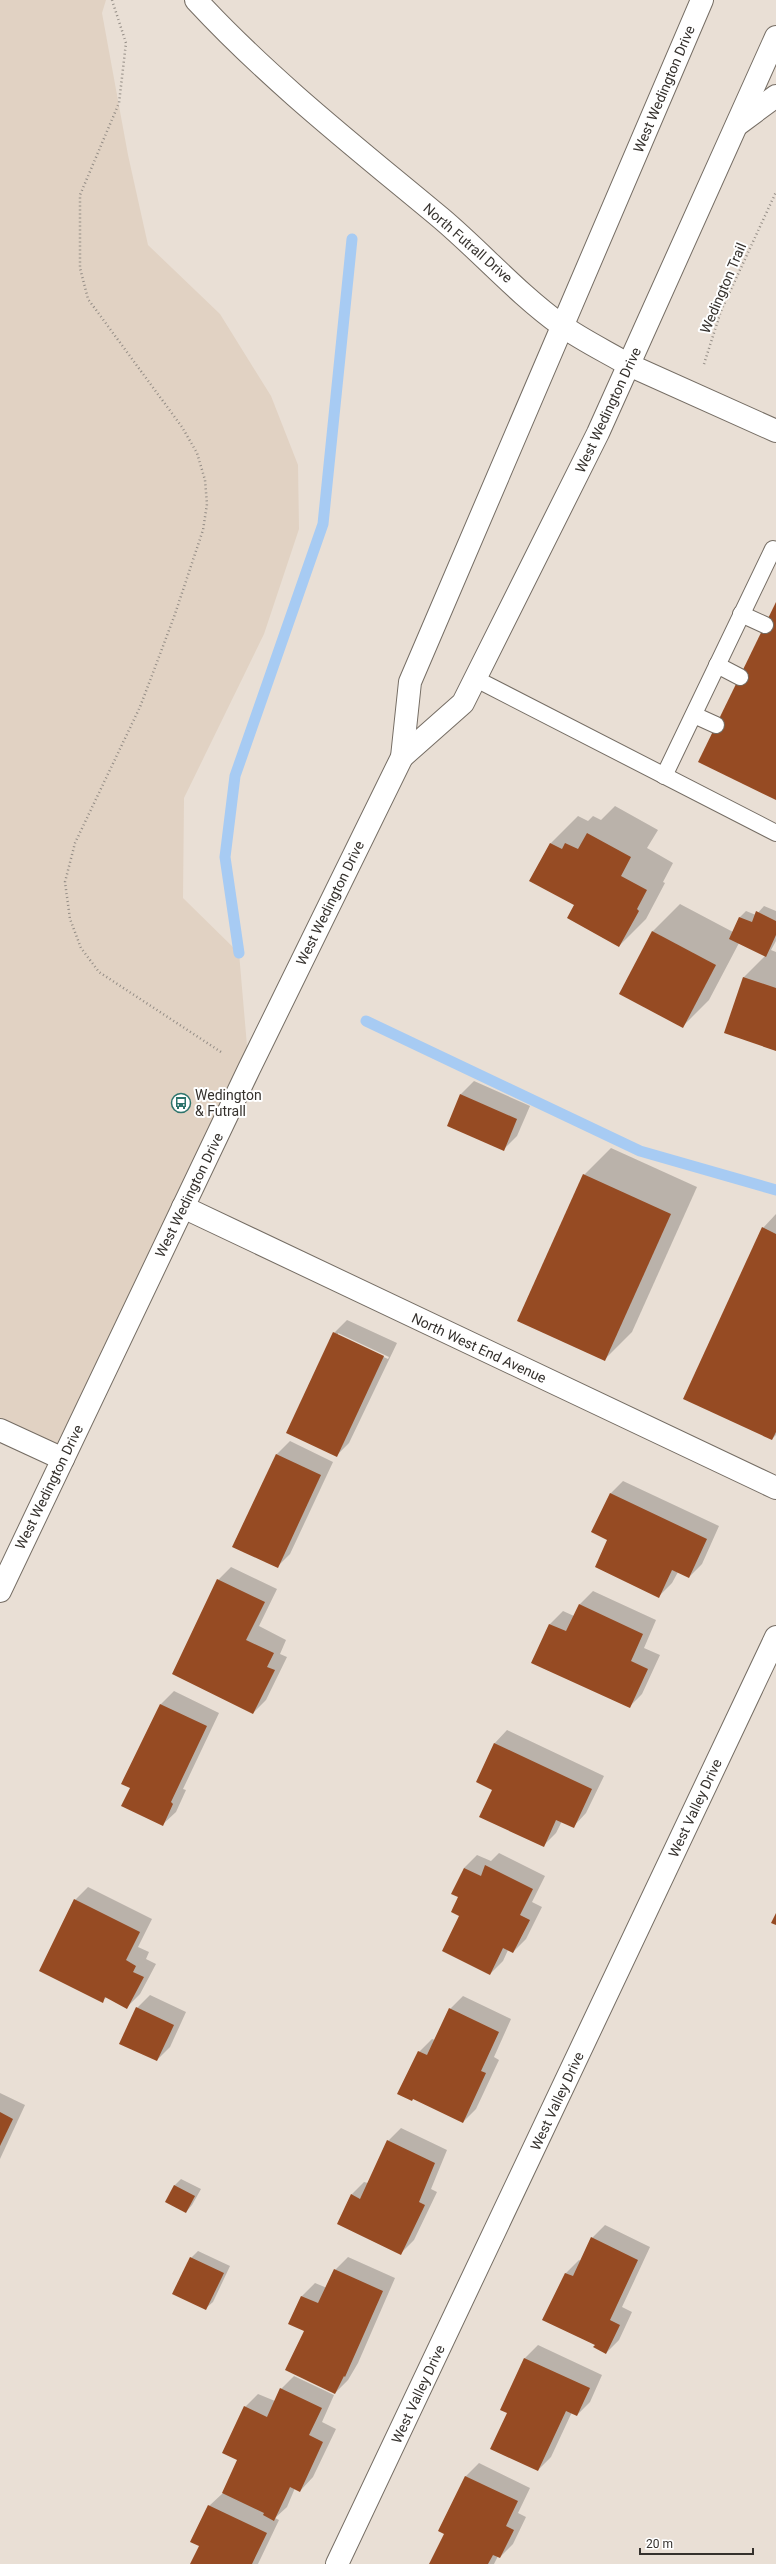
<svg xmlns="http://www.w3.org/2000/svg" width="776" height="2564" font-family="Roboto,sans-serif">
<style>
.built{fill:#e1d2c3}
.shadow{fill:#0003;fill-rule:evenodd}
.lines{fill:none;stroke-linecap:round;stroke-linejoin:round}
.stream{stroke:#a7cbf3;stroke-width:11}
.building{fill:#964b23}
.service-casing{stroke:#756d64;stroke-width:18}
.minor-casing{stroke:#756d64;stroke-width:24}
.secondary-casing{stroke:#756d64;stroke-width:24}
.motorway-casing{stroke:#756d64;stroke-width:24}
.path{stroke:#948d86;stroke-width:2.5;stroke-dasharray:1 3;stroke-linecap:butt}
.service{stroke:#fff;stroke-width:16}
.minor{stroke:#fff;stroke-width:22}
.secondary{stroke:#fff;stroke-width:22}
.motorway{stroke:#fff;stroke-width:22}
.labels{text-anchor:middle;stroke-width:4;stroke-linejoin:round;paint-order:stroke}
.street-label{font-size:14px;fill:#35312d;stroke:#fff}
.poi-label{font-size:14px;fill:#35312d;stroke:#fff;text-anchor:start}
</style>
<rect width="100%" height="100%" fill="#e9dfd5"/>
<polygon class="built" points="0,0 106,0 102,13 128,155 148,245 220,314 271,396 298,465 299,529 264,634 184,798 183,898 239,953 249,1069 63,1459 0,1430"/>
<g class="shadow">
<polygon points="615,806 658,830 647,848 673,863 663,882 665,883 646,919 619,946 575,905 530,880 551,843 578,816 588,821 593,816 601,820"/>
<polygon points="680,904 733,932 740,917 746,911 756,915 764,906 776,911 776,941 771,950 776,952 776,1050 725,1032 744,977 766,955 739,943 709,1000 682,1027 620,993 653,931"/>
<polygon points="474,1081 530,1106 517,1136 504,1149 448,1125 461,1094"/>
<polygon points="611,1148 697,1187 632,1332 605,1359 584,1175"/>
<polygon points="776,1214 776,1435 772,1439 763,1228"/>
<path d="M347,1320L397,1343L349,1443L336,1456L334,1333ZM338,1333L389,1357L388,1359L338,1336Z"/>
<polygon points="290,1441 333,1462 290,1554 277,1567 233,1546 277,1454"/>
<polygon points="623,1481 719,1526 702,1564 689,1577 678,1572 672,1583 659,1596 609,1539 610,1494"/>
<polygon points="231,1567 277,1589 259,1626 286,1640 280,1654 287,1657 266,1700 253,1713 218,1580"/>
<polygon points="593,1591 656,1620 644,1648 660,1655 642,1694 629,1707 533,1662 550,1624 563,1611 574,1616 580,1604"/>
<polygon points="174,1691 219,1713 183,1789 186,1790 176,1812 162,1825 131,1787 161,1704"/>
<polygon points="507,1730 604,1776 586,1813 573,1827 562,1821 556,1833 543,1846 493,1789 494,1744"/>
<polygon points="499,1853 545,1876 532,1902 542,1907 526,1939 513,1952 508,1950 503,1961 490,1974 460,1916 459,1896 464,1868 477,1855 491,1861"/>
<polygon points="88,1887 152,1919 138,1947 149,1952 146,1959 156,1964 140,1994 127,2007 107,1997 102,2001 75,1900"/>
<polygon points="150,1995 186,2012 170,2047 157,2060 137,2008"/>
<polygon points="463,1996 511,2019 494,2057 499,2060 476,2109 463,2122 414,2098 399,2094 419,2052 432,2039 435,2040 450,2009"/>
<polygon points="0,2093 25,2105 0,2159"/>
<polygon points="401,2128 447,2150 431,2189 437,2192 414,2240 401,2253 351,2195 364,2182 368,2183 388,2141"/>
<polygon points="181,2179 201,2189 192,2205 186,2212 174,2186"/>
<polygon points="605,2225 650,2247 622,2307 632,2312 619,2340 606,2353 596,2345 544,2320 566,2273 579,2260 581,2261 592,2238"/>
<polygon points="198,2251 230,2266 213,2302 206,2308 191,2258"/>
<polygon points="348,2257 395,2278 358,2363 348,2380 335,2393 305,2330 289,2323 302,2296 315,2283 327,2288 335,2270"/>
<polygon points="538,2345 602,2375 590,2402 577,2415 572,2412 551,2457 538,2470 508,2413 525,2358"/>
<polygon points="294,2376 334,2395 322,2422 336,2429 313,2477 300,2491 295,2488 287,2507 275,2518 279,2520 258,2564 191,2564 200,2546 209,2506 223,2493 238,2460 245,2407 258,2394 275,2401 281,2389"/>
<polygon points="479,2463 530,2488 518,2513 526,2517 513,2544 500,2557 498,2556 494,2564 430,2564 445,2533 439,2530 466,2476"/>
</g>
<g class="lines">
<g class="stream">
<polyline points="239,953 225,857 235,776 323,524 352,239"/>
<polyline points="366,1021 640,1151 776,1190"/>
</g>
</g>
<g class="building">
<polygon points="776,602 776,800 698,762"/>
<polygon points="587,833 631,857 621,876 647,890 637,909 639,911 619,947 567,918 574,905 529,881 550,843 562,849 565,843 578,849"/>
<polygon points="756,911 776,921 776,935 766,957 729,939 739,917 752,922"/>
<polygon points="652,931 716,965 683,1028 619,994"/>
<polygon points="743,977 776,988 776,1051 724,1033"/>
<polygon points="460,1094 517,1119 504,1151 447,1126"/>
<polygon points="583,1174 671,1214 605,1361 517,1321"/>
<polygon points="762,1227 776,1234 776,1432 772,1440 683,1399"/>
<polygon points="333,1332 384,1356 337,1457 286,1433"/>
<polygon points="276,1454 321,1475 278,1568 232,1547"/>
<polygon points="610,1493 707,1539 689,1578 672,1570 659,1598 595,1567 607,1540 591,1532"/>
<polygon points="217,1579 265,1602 246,1640 274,1653 267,1667 275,1670 253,1714 172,1674"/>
<polygon points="579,1604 643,1634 631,1661 648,1669 630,1708 531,1663 549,1624 566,1631"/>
<polygon points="160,1704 207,1726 171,1802 173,1804 163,1826 121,1806 130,1788 121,1784"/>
<polygon points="494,1743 592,1789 574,1828 556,1820 544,1847 479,1817 492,1790 476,1782"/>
<polygon points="485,1865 533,1889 520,1915 530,1920 513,1953 503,1948 490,1975 442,1951 459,1916 451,1912 458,1897 451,1894 464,1868 481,1876"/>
<polygon points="74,1899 140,1932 126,1960 136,1966 133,1972 144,1977 127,2009 105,1997 103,2003 39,1971"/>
<polygon points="776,1913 776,1925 771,1923"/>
<polygon points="136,2007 174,2025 157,2061 119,2044"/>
<polygon points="449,2008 499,2032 481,2071 486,2073 463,2123 413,2099 412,2101 397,2094 418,2051 427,2055"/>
<polygon points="0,2112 13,2119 0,2146"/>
<polygon points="387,2140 435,2163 419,2202 425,2205 401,2255 337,2224 351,2194 360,2199"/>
<polygon points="174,2185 195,2196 186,2213 165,2202"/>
<polygon points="591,2237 638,2260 610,2320 620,2325 606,2354 593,2347 595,2345 542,2320 565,2273 573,2276"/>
<polygon points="190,2257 224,2273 206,2310 172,2294"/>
<polygon points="334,2269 383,2291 345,2377 344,2376 335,2394 285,2370 304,2331 288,2324 301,2296 318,2303"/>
<polygon points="524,2358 590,2388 577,2416 566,2411 538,2471 490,2449 507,2413 500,2410"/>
<polygon points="280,2388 322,2408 309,2435 323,2442 300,2492 290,2487 274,2521 263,2515 264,2513 222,2493 237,2460 222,2453 244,2406 267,2417"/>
<polygon points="465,2476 518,2501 506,2526 514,2530 500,2558 493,2555 488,2564 429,2564 444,2534 438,2531"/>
<polygon points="208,2505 267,2533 252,2564 190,2564 199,2546 190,2542"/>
</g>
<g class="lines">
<g class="service-casing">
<g id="service">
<polyline points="741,614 765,625"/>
<polyline points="717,665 740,677"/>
<polyline points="476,679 776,833"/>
<polyline points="694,715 716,725"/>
<polyline points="664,776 773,549 776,550"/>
</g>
</g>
<g class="minor-casing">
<g id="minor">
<polyline points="629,365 776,431"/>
<polyline points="183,1207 776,1488"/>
<polyline points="0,1430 63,1459"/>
<polyline points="337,2564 776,1637"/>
</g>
</g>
<g class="secondary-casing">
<g id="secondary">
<path d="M196,0C271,81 358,149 442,219C482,253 518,294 561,325C582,340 607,352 629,365"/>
<polyline points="402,757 463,703 598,433 776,37"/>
<polyline points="0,1591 249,1069 402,757 410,682 702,0"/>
</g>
</g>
<g class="motorway-casing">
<polyline id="motorway" points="737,125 776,96"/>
</g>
<g class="path">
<polyline points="112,0 126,43 119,103 80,195 80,268 88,299 182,427 197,453 205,480 207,504 203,530 174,617 140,707 75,843 65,882 70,919 81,948 99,972 221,1052"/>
<polyline points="704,364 721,311 776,192"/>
</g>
<use href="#service" class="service"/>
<use href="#minor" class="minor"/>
<use href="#secondary" class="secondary"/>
<use href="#motorway" class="motorway"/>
</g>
<defs>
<g id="bus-ring" transform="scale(1)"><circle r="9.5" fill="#fff" stroke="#2d746c" stroke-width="1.5"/><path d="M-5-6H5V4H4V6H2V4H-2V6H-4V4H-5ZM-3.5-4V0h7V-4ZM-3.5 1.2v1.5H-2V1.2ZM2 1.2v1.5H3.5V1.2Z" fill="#2d746c"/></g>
</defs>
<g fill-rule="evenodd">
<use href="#bus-ring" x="181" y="1103"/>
</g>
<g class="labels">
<g class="street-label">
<text transform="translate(664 89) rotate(-67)" y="5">West Wedington Drive</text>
<text transform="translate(468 243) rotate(41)" y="5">North Futrall Drive</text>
<text transform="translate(723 288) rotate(-67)" y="5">Wedington Trail</text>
<text transform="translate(608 410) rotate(-65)" y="5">West Wedington Drive</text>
<text transform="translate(330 903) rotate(-64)" y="5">West Wedington Drive</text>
<text transform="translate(189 1195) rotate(-64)" y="5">West Wedington Drive</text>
<text transform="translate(479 1348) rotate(25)" y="5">North West End Avenue</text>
<text transform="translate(49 1487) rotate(-64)" y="5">West Wedington Drive</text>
<text transform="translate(695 1808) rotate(-65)" y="5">West Valley Drive</text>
<text transform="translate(557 2101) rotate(-65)" y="5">West Valley Drive</text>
<text transform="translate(418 2394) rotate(-65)" y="5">West Valley Drive</text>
</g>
<g class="poi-label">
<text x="195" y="1100">Wedington<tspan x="195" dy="16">&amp; Futrall</tspan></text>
</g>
</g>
<path d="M640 2548v6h113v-6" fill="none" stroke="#35312d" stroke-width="2"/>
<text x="646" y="2548" font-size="12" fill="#35312d" stroke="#ffffff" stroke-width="3" paint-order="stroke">20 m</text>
</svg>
